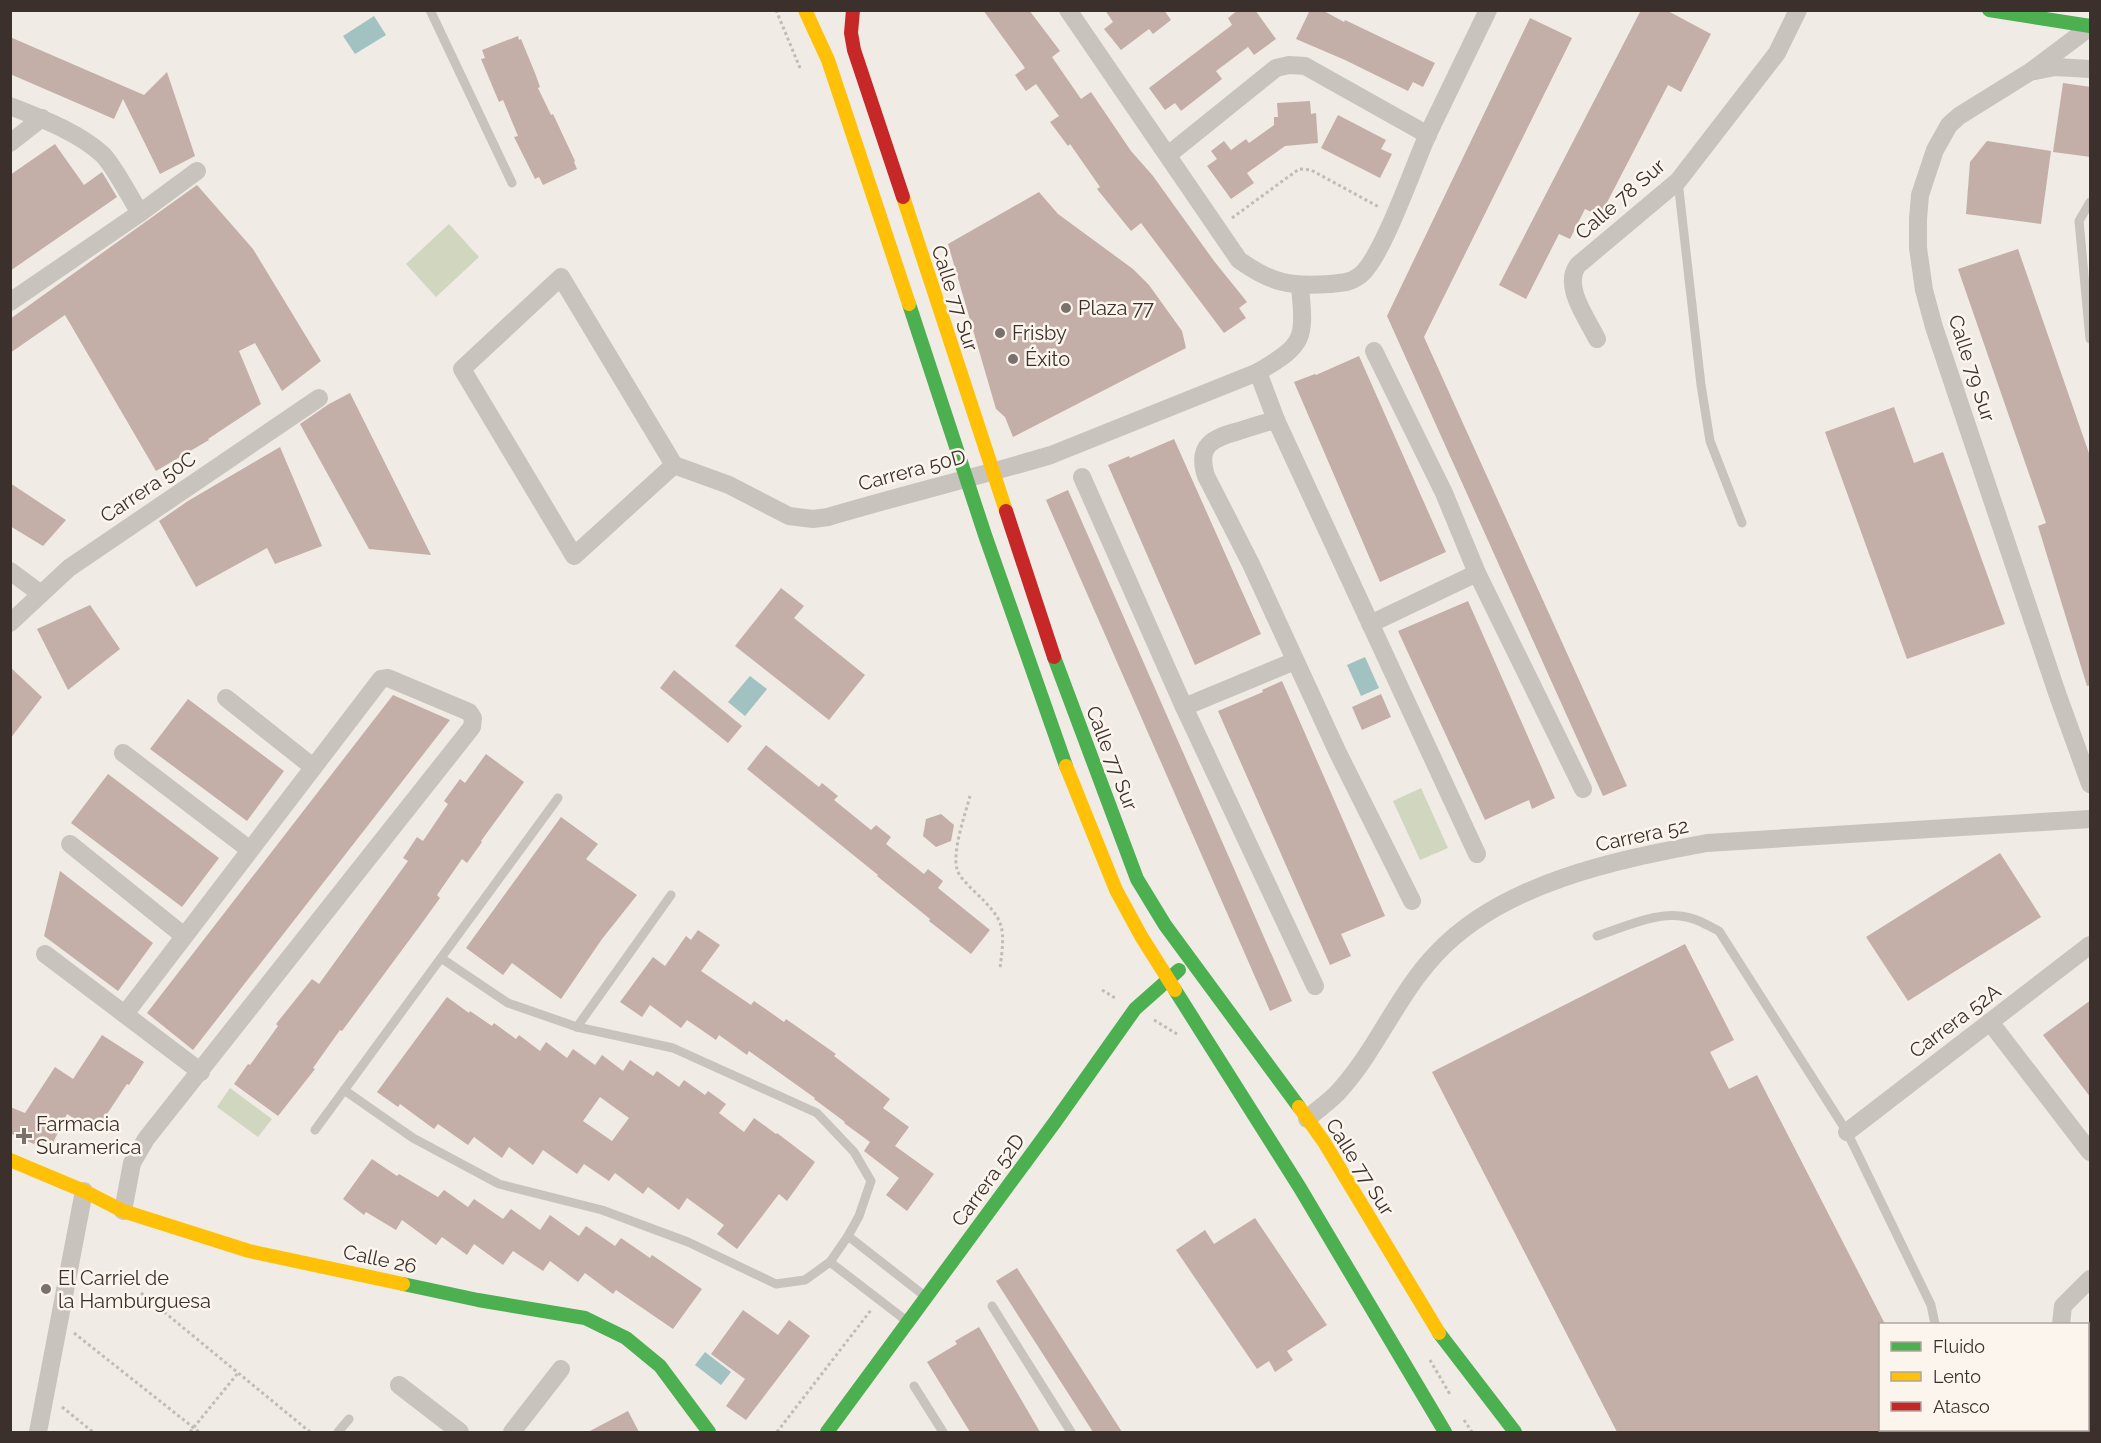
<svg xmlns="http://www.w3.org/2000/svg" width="2101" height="1443" font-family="Raleway,sans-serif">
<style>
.green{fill:#d1d6bf}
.water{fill:#a1c2c1}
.building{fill:#c3afa7;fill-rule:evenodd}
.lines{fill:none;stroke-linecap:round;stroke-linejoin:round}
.path{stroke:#c2bbb6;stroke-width:3;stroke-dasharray:3 3;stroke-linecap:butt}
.lane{stroke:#c9c3be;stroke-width:9}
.street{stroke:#c9c3be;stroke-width:18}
.fast{stroke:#4caf50;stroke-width:14}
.slow{stroke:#ffc107;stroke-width:14}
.jam{stroke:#c62828;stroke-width:14}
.poi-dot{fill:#7a716c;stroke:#fbf5ee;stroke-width:2}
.labels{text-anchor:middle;stroke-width:5;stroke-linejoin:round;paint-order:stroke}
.street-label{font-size:20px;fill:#3b302b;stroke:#fbf5ee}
.poi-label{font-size:20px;fill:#3b302b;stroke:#fbf5ee;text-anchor:start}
</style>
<rect width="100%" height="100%" fill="#f0ebe5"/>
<g class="green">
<polygon points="449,224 479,257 436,297 406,264"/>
<polygon points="1421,788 1448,848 1420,860 1393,801"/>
<polygon points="230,1088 272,1119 258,1137 217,1107"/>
</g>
<g class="water">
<polygon points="374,16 386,35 355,54 343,36"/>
<polygon points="1365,657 1379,688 1361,696 1347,665"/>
<polygon points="750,676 767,689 745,716 728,702"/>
<polygon points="705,1352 731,1372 721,1385 695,1365"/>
</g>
<g class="building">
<polygon points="983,10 1029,10 1060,51 1052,57 1081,99 1091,92 1131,151 1153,176 1214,261 1247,302 1239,308 1246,318 1224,333 1141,223 1131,231 1097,189 1100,187 1070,144 1068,146 1050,122 1059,116 1036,84 1026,91 1015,75 1025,68"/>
<polygon points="1105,10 1164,10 1171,20 1153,34 1149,29 1121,50 1104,29 1113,22"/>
<polygon points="1238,10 1255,10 1276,39 1254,55 1248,47 1216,71 1222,79 1181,111 1175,103 1165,110 1149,88 1232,25 1228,18"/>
<polygon points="1310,10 1322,10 1344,22 1345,20 1435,63 1423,87 1413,82 1408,91 1345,60 1296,39"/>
<polygon points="1641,10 1666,10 1711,34 1681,92 1668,85 1600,216 1585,209 1570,239 1559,234 1526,299 1499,285"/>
<polygon points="1530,18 1572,38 1424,337 1627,786 1603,796 1387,316"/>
<polygon points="518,36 519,40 521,39 535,73 540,87 538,88 551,115 553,114 575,161 574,162 577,169 543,185 539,177 535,179 514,137 518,136 503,100 499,102 481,59 485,58 482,50"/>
<polygon points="10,37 144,95 167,72 195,156 160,174 123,99 114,119 10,74"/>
<polygon points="2063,83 2091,87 2091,157 2053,152"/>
<polygon points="1310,101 1311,114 1316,113 1318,143 1285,146 1247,173 1254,183 1231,199 1207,166 1217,159 1211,151 1224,141 1231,150 1246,139 1249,143 1274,125 1274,117 1278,117 1277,103"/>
<polygon points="1338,115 1386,140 1381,149 1392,154 1380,178 1321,148"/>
<polygon points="1987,141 2051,151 2041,224 1966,214 1970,162"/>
<polygon points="55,144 84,185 102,172 117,197 10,271 10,175"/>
<polygon points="197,185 253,249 321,361 282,391 255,343 239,351 261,404 208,439 209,440 156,471 65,315 10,353 10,319"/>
<polygon points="1039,192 1058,214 1133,269 1149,285 1182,331 1186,348 1013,437 1005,417 996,409 948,244"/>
<polygon points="2018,249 2091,459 2091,685 2087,686 2038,526 2046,523 1958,269"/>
<polygon points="1359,356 1446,552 1380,582 1294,382 1315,374 1316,375"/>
<polygon points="350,393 431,555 369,549 300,424 329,404"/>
<polygon points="1894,407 1914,463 1943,452 2005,624 1907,659 1825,432"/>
<polygon points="1174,439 1261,634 1195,665 1108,465 1129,456 1130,458"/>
<polygon points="280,447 322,546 275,564 267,548 196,587 159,521 188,501"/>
<polygon points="10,483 66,520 43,546 10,526"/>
<polygon points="1068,490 1292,1001 1270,1011 1046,500"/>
<polygon points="781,588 804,606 794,618 865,675 829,720 735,646"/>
<polygon points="1468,601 1555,798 1532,809 1529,800 1485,820 1398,631"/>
<polygon points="90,605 120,649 68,690 37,629"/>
<polygon points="10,667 42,697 10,739"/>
<polygon points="674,670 742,726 728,743 660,688"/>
<polygon points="1282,681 1385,916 1341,934 1351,956 1330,965 1218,711 1263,692 1262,690"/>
<polygon points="1381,694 1391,717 1362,730 1352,707"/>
<polygon points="393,695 450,720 193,1050 147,1013"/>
<polygon points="188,699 284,771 247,821 150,749"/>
<polygon points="766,745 819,787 822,783 838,796 834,800 871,830 876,825 891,837 886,844 924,874 928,869 943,881 938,888 990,930 971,954 929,921 930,919 877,876 878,875 852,854 747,769"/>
<polygon points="486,754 524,782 481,841 482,842 467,863 462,859 437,895 440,898 419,927 342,1031 340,1030 313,1068 315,1069 278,1116 234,1084 248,1064 250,1065 278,1026 276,1024 312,979 319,984 408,861 403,858 417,837 423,841 448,804 444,801 460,779 465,783"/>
<polygon points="108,774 219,858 182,907 71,823"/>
<polygon points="941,814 954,825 951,841 936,847 923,836 926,819"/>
<polygon points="561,817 598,844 586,859 637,895 602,939 561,999 512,963 503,975 466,948"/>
<polygon points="2000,853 2041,917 1908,1001 1866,937"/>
<polygon points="60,871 153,943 118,991 44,936"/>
<polygon points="698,930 720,945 701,971 751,1005 754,1001 784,1022 786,1019 836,1054 834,1056 890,1099 883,1108 909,1127 895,1146 934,1174 907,1211 886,1195 899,1178 864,1151 870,1142 844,1123 845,1122 814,1099 815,1098 749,1051 747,1055 719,1035 716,1040 687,1020 681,1028 650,1005 642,1017 620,1002 653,957 665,966 686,936 691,940"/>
<polygon points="1685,944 1734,1040 1710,1052 1729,1089 1757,1075 1885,1324 1881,1324 1881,1432 1617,1432 1432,1072"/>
<path d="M447,997L469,1013L470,1011L492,1026L494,1023L516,1039L519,1035L540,1051L546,1042L567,1058L573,1049L595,1065L602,1055L623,1071L630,1060L653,1076L657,1071L679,1087L684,1080L705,1095L708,1091L726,1104L719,1113L744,1132L754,1118L776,1134L777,1133L815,1162L787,1201L779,1194L737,1249L717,1234L724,1225L687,1198L679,1210L648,1187L643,1194L615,1173L609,1181L584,1164L577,1174L543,1150L533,1165L509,1147L502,1158L474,1137L468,1145L438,1124L434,1129L400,1104L398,1107L377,1092ZM600,1097L629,1118L612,1141L583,1121Z"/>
<polygon points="2091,1000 2091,1098 2043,1035"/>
<polygon points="102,1035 144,1062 129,1085 127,1084 95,1132 67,1114 49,1151 10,1133 10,1107 25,1113 55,1067 73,1079"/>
<polygon points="372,1159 397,1176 399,1174 438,1197 444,1190 468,1207 474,1199 503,1219 511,1209 540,1230 550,1215 579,1236 586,1226 615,1246 621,1238 650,1258 652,1255 702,1289 673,1329 616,1290 613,1294 585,1273 578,1282 550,1261 543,1271 513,1251 503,1265 474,1244 467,1255 442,1237 436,1245 402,1220 396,1230 366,1212 364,1215 343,1199"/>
<polygon points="1255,1218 1327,1325 1287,1351 1293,1360 1275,1372 1269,1361 1257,1369 1176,1250 1205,1230 1214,1244"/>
<polygon points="1017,1268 1122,1432 1093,1432 996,1281"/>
<polygon points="743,1310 778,1335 789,1320 810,1336 746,1420 726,1406 745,1379 711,1354"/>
<polygon points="979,1327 1040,1432 970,1432 927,1362 957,1344 955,1341"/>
<polygon points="628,1411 639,1432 588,1432"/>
</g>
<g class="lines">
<g class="path">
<polyline points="776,10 800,68"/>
<polyline points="1232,218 1299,169 1311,170 1379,207"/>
<path d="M970,796C965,815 952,851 957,869C959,877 969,886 974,891C1006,922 1005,926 1000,969"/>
<polyline points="1102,990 1117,999"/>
<polyline points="1154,1020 1177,1034"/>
<polyline points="141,1293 310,1432"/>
<polyline points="74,1333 199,1432"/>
<polyline points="1430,1360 1451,1396"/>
<polyline points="62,1407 93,1432"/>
<polyline points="1464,1420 1472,1432"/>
<polyline points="190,1432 238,1373"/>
<polyline points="777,1432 871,1310"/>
</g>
<g class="lane">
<polyline points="430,10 512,183"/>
<polyline points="1678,181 1701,385 1710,441 1742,523"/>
<polyline points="2090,202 2079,221 2090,339"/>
<path d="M1597,936C1622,928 1653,913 1680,916C1694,917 1707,925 1719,931L1847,1132L1931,1305L1935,1324"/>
<polyline points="577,1027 671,895"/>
<polyline points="344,1090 413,1138 499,1184 602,1210 688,1242 776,1284 805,1280 830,1262 848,1236 859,1216 871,1181 854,1152 817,1113 673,1048 577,1027 508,1003 441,958"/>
<polyline points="315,1130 558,798"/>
<polyline points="848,1236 926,1297"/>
<polyline points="830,1262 908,1322"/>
<polyline points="992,1306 1071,1432"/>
<polyline points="914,1386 943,1432"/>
<polyline points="338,1432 349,1419"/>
<polyline points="1939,1432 1939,1430"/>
</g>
<g class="street">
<path d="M1068,10L1239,260C1271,283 1291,287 1329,284C1340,283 1350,283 1359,276C1381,262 1415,162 1428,134C1448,92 1468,51 1488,10"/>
<polyline points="2090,27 2030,72 1959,116 1949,125 1935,150 1920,195 1918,219 1918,248 1924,290 1934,327 2057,693 2090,784"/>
<polyline points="2035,71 2055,67 2090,69"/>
<path d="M10,106C40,118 78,132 102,154C113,164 131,199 140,213"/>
<polyline points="10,143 42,118"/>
<polyline points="1168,155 1276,68 1289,65 1305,66 1428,135"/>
<polygon points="561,277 674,465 574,556 462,369"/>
<polyline points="10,302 140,213 197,171"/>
<path d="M1597,339C1587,318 1562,286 1578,265L1678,181L1777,53L1798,10"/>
<polyline points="1374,351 1444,493 1477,573 1583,789"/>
<polyline points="1258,372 1276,420"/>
<path d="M674,465L729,485L789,516L813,519L828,517C902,495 977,477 1051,455L1258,372C1305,344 1305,340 1300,286"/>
<polyline points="1082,477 1184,707 1315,986"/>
<polyline points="10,571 41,594"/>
<polyline points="10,623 69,568 319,398"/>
<polyline points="1370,624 1477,573"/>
<polyline points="226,698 313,767"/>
<polyline points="1184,707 1295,661"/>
<polyline points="123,753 250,850"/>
<polyline points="70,844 184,936"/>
<path d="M1412,901L1338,753L1251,564L1206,476C1196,445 1213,438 1239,431C1251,427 1263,423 1276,420L1477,854"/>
<polyline points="45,954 201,1072"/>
<polyline points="1990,1022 2090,1152"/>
<path d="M1307,1119C1318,1109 1332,1100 1341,1089C1378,1047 1398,994 1436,954C1502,883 1615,860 1707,843L2090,819"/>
<polyline points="1847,1132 2090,945"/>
<polyline points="123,1211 132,1163 146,1139 472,727 473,718 469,712 388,678 381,679 125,1014"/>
<polyline points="2061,1324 2063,1306 2090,1279"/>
<polyline points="2088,1383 2090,1389"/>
<polyline points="399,1385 460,1432"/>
<polyline points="38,1432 84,1191"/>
<polyline points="512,1432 561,1369"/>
</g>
<g class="fast">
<polyline points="1989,10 2090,26"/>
<polyline points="909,304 985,535 1066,766"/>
<polyline points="1054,657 1137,879 1165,925 1299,1107"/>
<polyline points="1175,990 1300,1188 1445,1432"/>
<polyline points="403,1284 478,1300 585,1318 626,1338 660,1366 709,1432"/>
<polyline points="1439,1333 1515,1432"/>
<polyline points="827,1432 1055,1122 1135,1009 1179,970"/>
</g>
<g class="slow">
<polyline points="805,10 828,60 909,304"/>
<polyline points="903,197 1006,511"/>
<polyline points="1066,766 1116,890 1141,936 1175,990"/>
<polyline points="1299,1107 1324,1142 1439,1333"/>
<polyline points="10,1160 84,1191 123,1211 249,1251 403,1284"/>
</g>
<g class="jam">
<polyline points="853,10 851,33 854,50 903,197"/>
<polyline points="1006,511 1054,657"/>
</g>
</g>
<g class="poi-dot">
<circle cx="1066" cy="308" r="6"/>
<circle cx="1000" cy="333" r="6"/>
<circle cx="1013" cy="359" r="6"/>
<path d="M21 1127h6v6h6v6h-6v6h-6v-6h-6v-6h6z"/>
<circle cx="46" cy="1289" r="6"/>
</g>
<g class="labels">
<g class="street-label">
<text transform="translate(1620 199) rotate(-41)" y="7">Calle 78 Sur</text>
<text transform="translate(955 298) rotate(72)" y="7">Calle 77 Sur</text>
<text transform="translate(1972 368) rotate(72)" y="7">Calle 79 Sur</text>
<text transform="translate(912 470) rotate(-15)" y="7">Carrera 50D</text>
<text transform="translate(148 487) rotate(-34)" y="7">Carrera 50C</text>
<text transform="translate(1112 758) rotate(69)" y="7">Calle 77 Sur</text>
<text transform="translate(1642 835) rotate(-12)" y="7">Carrera 52</text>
<text transform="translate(1955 1021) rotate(-37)" y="7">Carrera 52A</text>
<text transform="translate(1360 1167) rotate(58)" y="7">Calle 77 Sur</text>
<text transform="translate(988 1180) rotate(-54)" y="7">Carrera 52D</text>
<text transform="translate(380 1259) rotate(12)" y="7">Calle 26</text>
</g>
<g class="poi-label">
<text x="1078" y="315">Plaza 77</text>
<text x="1012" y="340">Frisby</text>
<text x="1025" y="366">Éxito</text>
<text x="36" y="1131">Farmacia<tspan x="36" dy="23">Suramerica</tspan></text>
<text x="58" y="1285">El Carriel de<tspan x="58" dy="23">la Hamburguesa</tspan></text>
</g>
</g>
<rect width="2101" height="1443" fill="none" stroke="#3b302b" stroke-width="24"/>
<rect x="1879" y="1323" width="210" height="108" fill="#fbf5ee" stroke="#aea6a0" stroke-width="1.5"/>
<rect x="1891" y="1342" width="30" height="9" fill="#4caf50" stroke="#aea6a0" stroke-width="1.5"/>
<text x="1933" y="1353" font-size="18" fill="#3b302b">Fluido</text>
<rect x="1891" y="1372" width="30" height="9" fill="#ffc107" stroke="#aea6a0" stroke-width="1.5"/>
<text x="1933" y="1383" font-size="18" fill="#3b302b">Lento</text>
<rect x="1891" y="1402" width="30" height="9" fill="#c62828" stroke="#aea6a0" stroke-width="1.5"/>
<text x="1933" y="1413" font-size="18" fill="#3b302b">Atasco</text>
</svg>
